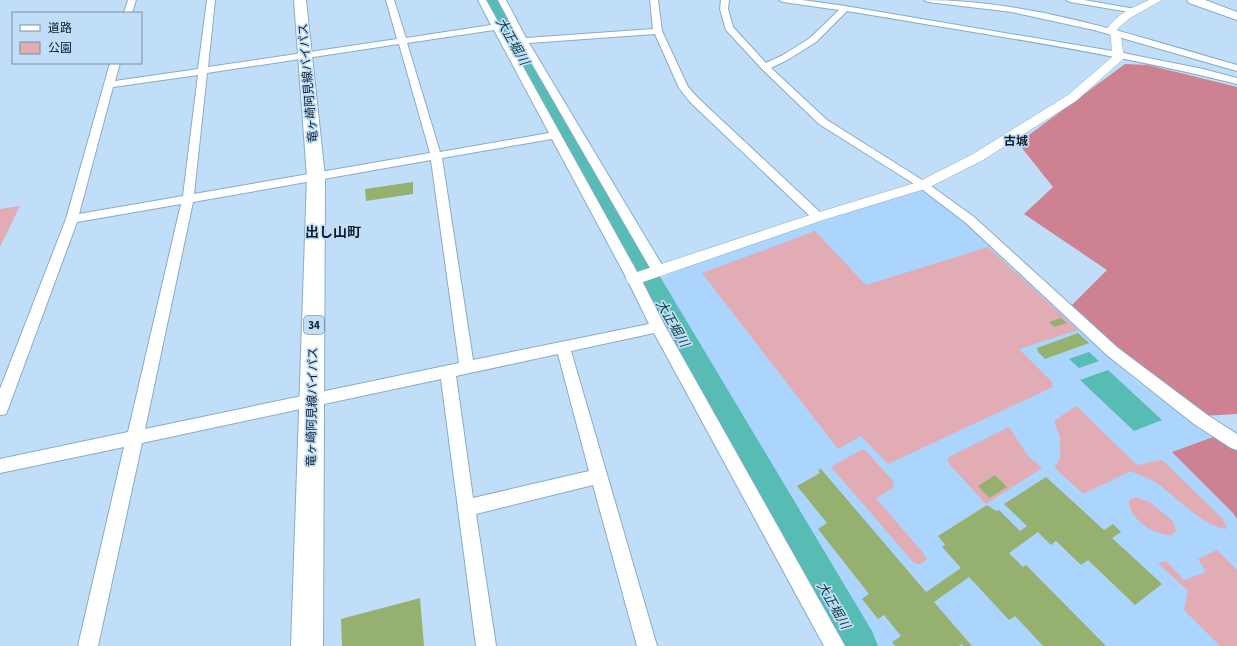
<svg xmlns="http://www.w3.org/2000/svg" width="1237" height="646" font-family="'Source Sans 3','Noto Sans JP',sans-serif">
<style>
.built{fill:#abd5fd}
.green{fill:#e2acb5}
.forest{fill:#ce8191}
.water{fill:#57bcb3}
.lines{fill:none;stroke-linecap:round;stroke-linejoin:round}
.river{fill:#57bcb3;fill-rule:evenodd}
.building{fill:#96b16f}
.minor-casing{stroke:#88abcb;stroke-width:2}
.tertiary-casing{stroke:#88abcb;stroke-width:1}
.primary-casing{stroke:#88abcb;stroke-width:2}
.minor{fill:#fff;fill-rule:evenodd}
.tertiary{fill:#fff;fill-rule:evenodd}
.primary{fill:#fff;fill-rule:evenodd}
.labels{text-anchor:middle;stroke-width:3.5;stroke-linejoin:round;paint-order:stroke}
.shield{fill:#c1def9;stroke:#445667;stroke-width:1}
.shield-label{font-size:11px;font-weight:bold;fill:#0e1c28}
.street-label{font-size:12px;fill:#0e1c28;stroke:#c1def9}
.far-quarter-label{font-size:12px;font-weight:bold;fill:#0e1c28;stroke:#c1def9}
.water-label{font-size:13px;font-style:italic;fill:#043632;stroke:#c1def9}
.quarter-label{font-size:14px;font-weight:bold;fill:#0e1c28;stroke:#c1def9}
</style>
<rect width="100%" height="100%" fill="#c1def9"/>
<polygon class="built" points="919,190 924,191 967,223 1137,382 1171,406 1237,450 1237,646 872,646 780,495 659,279 701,260"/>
<g class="green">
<polygon points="20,206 0,247 0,209"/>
<polygon points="815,231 866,285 988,247 1078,330 1019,349 1052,382 1053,387 888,464 861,436 838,449 702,273"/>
<path d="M1076,406L1137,465L1162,460L1222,518L1227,529C1202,527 1176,495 1153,481C1147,477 1138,475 1131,471L1083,494L1054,467L1060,459V437L1054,421Z"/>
<polygon points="1009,427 1028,456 1042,468 986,504 950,465 947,458"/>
<polygon points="861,450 865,450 894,482 893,488 876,498 924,554 927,560 920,564 914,563 831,467"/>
<path d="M1136,497L1151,503L1173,521L1176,531L1172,535C1155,536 1128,519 1129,500Z"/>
<polygon points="1217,550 1237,570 1237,646 1220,646 1184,610 1188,591 1158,563 1166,561 1184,580 1206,572 1198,559"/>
</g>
<g class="forest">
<polygon points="1125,64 1148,65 1237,87 1237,414 1203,416 1109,345 1070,307 1107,270 1024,214 1053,187 1018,143"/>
<polygon points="1216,436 1237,450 1237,519 1233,513 1172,452"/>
</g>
<g class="water">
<polygon points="1089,352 1099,361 1079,368 1069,359"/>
<polygon points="1108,370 1162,420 1134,431 1080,380"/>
</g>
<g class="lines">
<polygon class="river" points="482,0 498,0 607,188 872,631 878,646 834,646"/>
</g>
<g class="building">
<polygon points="413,182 413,194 366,201 365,189"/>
<polygon points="1061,318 1067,323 1054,327 1049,322"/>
<polygon points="1078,333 1089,343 1045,359 1038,352 1037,348"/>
<polygon points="821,469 926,592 961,568 942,547 945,545 938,536 987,505 996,511 999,510 1020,531 1027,526 1004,504 1046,477 1104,530 1113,524 1121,532 1112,538 1162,584 1135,605 1088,560 1081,565 1056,541 1051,545 1038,532 1009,553 1023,567 1026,565 1106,646 1043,646 1015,616 1009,620 969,577 934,602 972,646 963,646 962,644 959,646 895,646 892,642 901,636 884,615 878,619 862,599 869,594 818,529 827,523 797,486 820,473 818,470"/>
<polygon points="995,475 1007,487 989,498 978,486"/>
<polygon points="420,598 424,646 342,646 341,619"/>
</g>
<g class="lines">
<g class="minor-casing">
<g id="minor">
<polygon points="128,0 136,0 132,13 124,13"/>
<path d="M207,0H215L208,67L397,39L386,0H394L406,38L491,25L478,0H486L641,279L665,326L845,646H824L654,333L571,351L657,646H637L593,485L476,514L496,646H476L441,379L142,443L98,646H78L124,447L0,473V459L128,432L181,204L77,222L8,409L6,414L0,415V389L66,219L110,63H120L115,81L198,69ZM494,30L549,133L440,152L407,43ZM399,44L430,153L194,194L207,73ZM198,75L183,196L79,214L113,87ZM552,139L627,279L649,324L473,360L442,158ZM431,160L459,363L145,429L193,202ZM558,354L589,471L473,498L456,376Z"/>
<polygon points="498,0 506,0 526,38 653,29 650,0 658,0 662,31 688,87 698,98 822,214 824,217 822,220 814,220 690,102 679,88 655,34 529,43 665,270 663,273 658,275 653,273 520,43 514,44 510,41 511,39 518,38"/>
<path d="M721,0H729L728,9L733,27L766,63L783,55L810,38L839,10L783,2L779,0H802L845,6L1118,52L1203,69L1237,78V84C1109,52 977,33 847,11L816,42L789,59L771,68L827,120L927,183L974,217L1118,348L1206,414L1237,434V450L1231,448L1194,424L1108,356L966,223L919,187L819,124L762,69L726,30L720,9Z"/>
<path d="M924,0C1031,0 1135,36 1237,65V71L1094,30L1012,12L928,2Z"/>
<polygon points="1066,0 1084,0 1135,9 1139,11 1135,13 1070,2"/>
</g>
</g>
<g class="tertiary-casing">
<path id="tertiary" d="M1149,0H1162L1130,18L1117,29L1121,37L1124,58L1122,60L1076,101L983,160L928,188L823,220L640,283L634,285L628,283L626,279L628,275L813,214L918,182L973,154L1068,95L1112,57L1111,37L1107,29C1117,14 1133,7 1149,0Z"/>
</g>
<g class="primary-casing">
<g id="primary">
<polygon points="294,0 306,0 325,177 323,646 291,646 307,177"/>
<polygon points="1187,0 1205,0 1237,12 1237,20 1189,3"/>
</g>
</g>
<use href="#minor" class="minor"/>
<use href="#tertiary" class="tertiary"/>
<use href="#primary" class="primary"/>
</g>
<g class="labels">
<rect class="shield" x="304" y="316" width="20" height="18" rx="3"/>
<g class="shield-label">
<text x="314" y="329">34</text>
</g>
<g class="street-label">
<text transform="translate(308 83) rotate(-95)" y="4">竜ヶ崎阿見線バイパス</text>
<text transform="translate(312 407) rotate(-89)" y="4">竜ヶ崎阿見線バイパス</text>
</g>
<g class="far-quarter-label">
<text x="1016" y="145">古城</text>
</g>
<g class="water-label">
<text transform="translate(513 41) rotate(60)" y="5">大正堀川</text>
<text transform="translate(673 323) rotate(60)" y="5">大正堀川</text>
<text transform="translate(834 605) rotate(60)" y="5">大正堀川</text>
</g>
<g class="quarter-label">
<text x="333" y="237">出し山町</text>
</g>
</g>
<rect x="12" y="12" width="130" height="52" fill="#c1def9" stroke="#7990a5"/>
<rect x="20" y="25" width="20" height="6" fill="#ffffff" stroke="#7990a5"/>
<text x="48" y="32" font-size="12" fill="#0e1c28">道路</text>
<rect x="20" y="42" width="20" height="12" fill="#e2acb5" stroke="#7990a5"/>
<text x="48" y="52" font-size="12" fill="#0e1c28">公園</text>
</svg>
